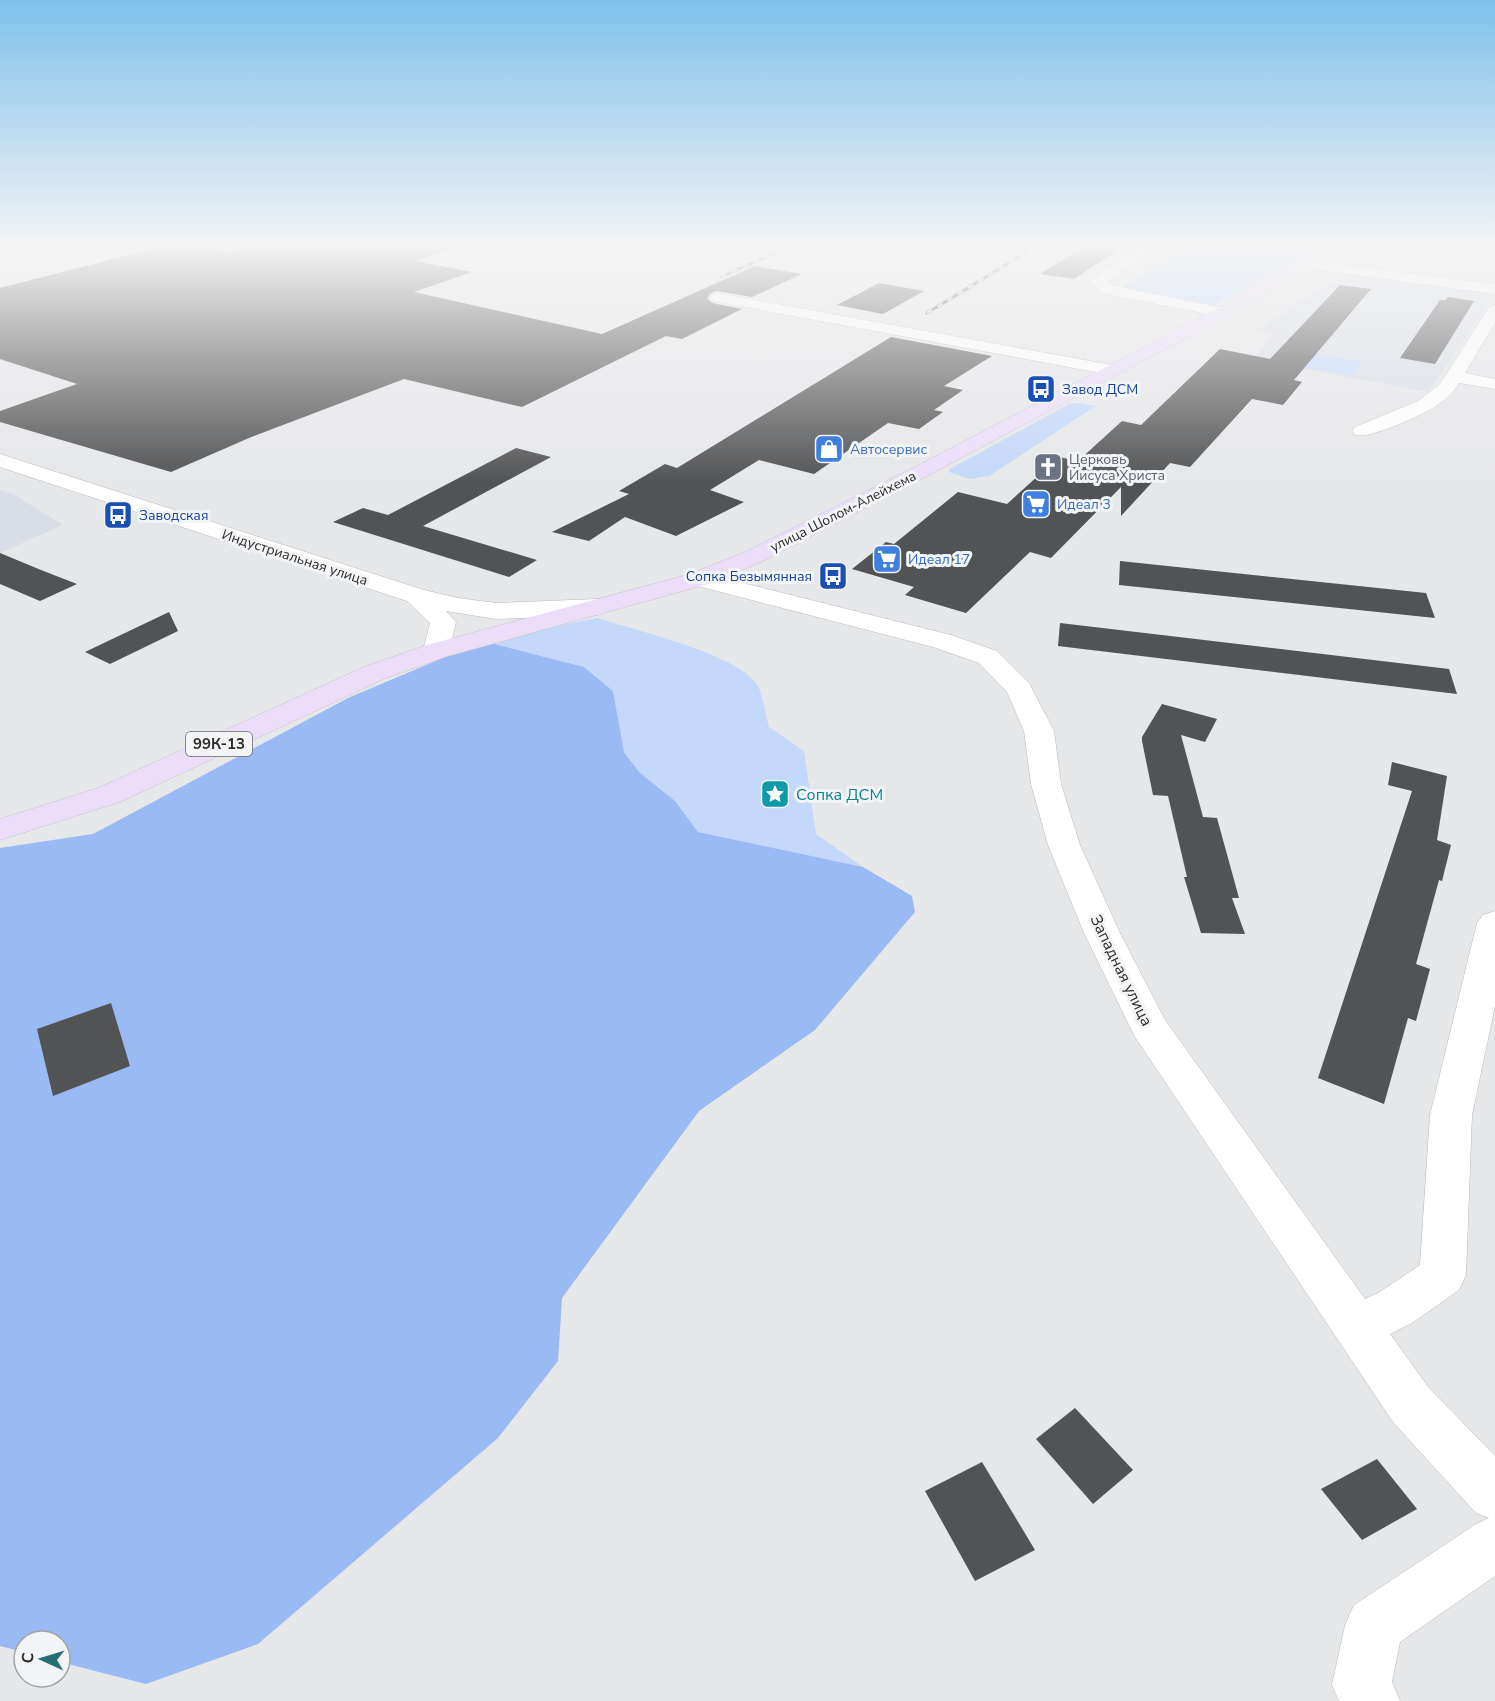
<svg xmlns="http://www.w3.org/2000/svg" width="1495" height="1701" font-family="'Nunito Sans',sans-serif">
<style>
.built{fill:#d8dde6}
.green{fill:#c3d8fa}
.forest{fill:#99baf2}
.building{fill:#525354}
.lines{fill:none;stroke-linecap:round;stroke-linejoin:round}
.minor-casing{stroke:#b8b9bb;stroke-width:1}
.major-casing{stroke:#c4c4c4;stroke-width:1}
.minor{fill:#fff;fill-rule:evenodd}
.major{fill:#ebddf8;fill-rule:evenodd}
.rail-casing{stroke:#5e5e5f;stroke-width:3}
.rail{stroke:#f3f4f6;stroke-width:2;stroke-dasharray:6;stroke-linecap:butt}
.labels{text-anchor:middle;stroke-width:6;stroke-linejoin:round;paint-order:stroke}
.far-transit-label{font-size:14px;fill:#164399;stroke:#f3f4f6;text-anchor:start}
.far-shop-label{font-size:14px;fill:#366cbe;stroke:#f3f4f6;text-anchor:start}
.far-worship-label{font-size:14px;fill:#5b616d;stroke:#f3f4f6;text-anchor:start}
.far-street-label{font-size:14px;fill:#2c2c2d;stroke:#f3f4f6}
.shield{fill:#f3f4f6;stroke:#686869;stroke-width:1.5}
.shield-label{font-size:15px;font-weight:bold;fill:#2c2c2d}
.culture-label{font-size:16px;fill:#0d838f;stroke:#f3f4f6;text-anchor:start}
.street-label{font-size:16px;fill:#2c2c2d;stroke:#f3f4f6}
</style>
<rect width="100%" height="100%" fill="#e6e7e9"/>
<g class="built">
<polygon points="1347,273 1494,294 1429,392 1271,363 1256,358 1273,334 1257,330"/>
<polygon points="0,490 13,494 63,525 0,553"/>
</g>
<g class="green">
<polygon points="1184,245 1317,245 1295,263 1214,305 1121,288"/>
<polygon points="1281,348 1363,362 1352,376 1269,361"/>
<polygon points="1079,403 1096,406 989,476 970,479 949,472 950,469 1069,404"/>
<path d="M597,618C631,629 742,655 758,686C764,698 765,714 769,727L804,751L816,834L863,867L698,832L675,801L639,772L624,752L613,691L584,667L483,641Z"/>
</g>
<polygon class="forest" points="483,641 584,667 613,691 624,752 639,772 675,801 698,832 863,867 912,896 915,912 815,1030 699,1111 562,1298 558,1361 498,1438 258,1644 146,1684 60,1662 60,1641 24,1641 24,1652 0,1646 0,848 93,834 348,698"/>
<g class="building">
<polygon points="167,245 200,245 231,252 256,245 449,245 450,250 416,261 472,272 414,292 602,334 755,266 802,274 752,297 717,291 711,293 707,298 712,303 742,309 682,339 666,336 522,407 404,379 249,438 171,472 0,422 0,411 77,384 0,359 0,288"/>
<polygon points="1087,245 1125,245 1074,279 1040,274"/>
<polygon points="879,283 924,291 883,314 837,305"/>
<polygon points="1340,285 1371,289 1294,380 1302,382 1283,405 1252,399 1190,467 1170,463 1121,516 1121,487 1051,558 1030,552 966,613 905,595 914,587 852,569 886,542 894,544 958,492 1007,504 1059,457 1078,461 1122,421 1141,425 1220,349 1270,359"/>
<polygon points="1448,297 1474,301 1435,364 1400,358 1440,300 1445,300"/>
<polygon points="891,337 992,356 944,386 963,390 934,410 943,412 919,429 888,423 814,474 759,460 710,490 744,502 676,536 625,517 589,541 552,532 629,494 619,491 665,464 677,468"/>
<polygon points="516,448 551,457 423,526 537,560 509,577 333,522 363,508 388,515"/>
<polygon points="0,553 41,570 77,584 40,601 0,584"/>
<polygon points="1120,561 1426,593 1435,618 1119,585"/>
<polygon points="169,612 178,631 110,664 85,652"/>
<polygon points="1060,623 1449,669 1457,694 1058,646"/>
<polygon points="1162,704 1217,719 1205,742 1181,735 1203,817 1217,818 1239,898 1232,898 1245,934 1201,933 1184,877 1187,877 1168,796 1153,795 1142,741 1142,737"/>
<polygon points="1392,762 1447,776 1437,840 1451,845 1442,881 1439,880 1416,964 1430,969 1416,1021 1408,1018 1384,1104 1318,1078 1412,791 1388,785"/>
<polygon points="111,1003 130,1066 53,1096 37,1029"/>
<polygon points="1075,1408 1133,1470 1093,1504 1036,1439"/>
<polygon points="1377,1459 1417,1509 1362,1540 1321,1489"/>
<polygon points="982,1462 1035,1550 975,1581 925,1491"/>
</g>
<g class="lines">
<g class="minor-casing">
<g id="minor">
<path d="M1142,245H1158L1107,282L1111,285L1229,309L1231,312L1229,315L1223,317L1106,294C1099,292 1095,287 1091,281L1093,278Z"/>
<polygon points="1303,260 1495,284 1495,294 1298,267 1296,264 1298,261"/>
<polygon points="717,293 1112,365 1118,366 1121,370 1118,374 1112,375 712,301 709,298 712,295"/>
<path d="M1495,305V323L1465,373L1495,379V389L1459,383C1453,394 1442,403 1431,409C1417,417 1370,439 1355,435L1352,431L1355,427L1418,401L1440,384L1489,307Z"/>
<polygon points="0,454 424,590 458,598 496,603 597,599 606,602 610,607 606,612 597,615 496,619 446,611 456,622 449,651 445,657 436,659 427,657 423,651 430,623 407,601 0,467"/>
<polygon points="699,572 951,635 997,651 1029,683 1054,731 1061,784 1080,845 1120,933 1165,1020 1365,1299 1378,1293 1420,1265 1430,1115 1477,923 1483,915 1495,911 1495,1006 1472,1115 1466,1275 1459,1290 1412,1323 1390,1334 1429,1388 1495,1456 1495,1576 1400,1642 1392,1682 1400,1701 1339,1701 1332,1685 1345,1625 1354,1605 1476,1524 1489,1518 1476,1513 1393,1422 1135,1037 1084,933 1048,845 1031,784 1024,731 1007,692 979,663 933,647 690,584 687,579 690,574"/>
</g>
</g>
<g class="major-casing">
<polygon id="major" points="1319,245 1335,245 1308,267 1229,315 931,474 761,562 708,584 445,657 386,678 120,802 0,840 0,819 98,788 366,666 427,645 690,574 745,552 917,466 1217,309 1298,261"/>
</g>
<use href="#minor" class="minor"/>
<use href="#major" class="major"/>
<g class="rail-casing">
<g id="rail">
<polyline points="721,277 793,245"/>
<polyline points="927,313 1017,258 1033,245"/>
</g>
</g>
<use href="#rail" class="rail"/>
</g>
<linearGradient id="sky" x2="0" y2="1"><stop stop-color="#7fc1eb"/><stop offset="0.51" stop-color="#f4f4f5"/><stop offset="1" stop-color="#f4f4f5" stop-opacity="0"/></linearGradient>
<rect width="1495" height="483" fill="url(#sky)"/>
<defs>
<g id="bus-square" transform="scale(1.5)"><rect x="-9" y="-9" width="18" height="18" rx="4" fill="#1a4fb4" stroke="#f3f4f6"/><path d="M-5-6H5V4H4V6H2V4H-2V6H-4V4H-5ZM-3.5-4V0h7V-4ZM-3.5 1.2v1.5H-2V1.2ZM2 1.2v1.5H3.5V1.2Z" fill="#fff"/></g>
<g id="shop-square" transform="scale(1.5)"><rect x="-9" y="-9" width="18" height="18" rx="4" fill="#3f7fe0" stroke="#f3f4f6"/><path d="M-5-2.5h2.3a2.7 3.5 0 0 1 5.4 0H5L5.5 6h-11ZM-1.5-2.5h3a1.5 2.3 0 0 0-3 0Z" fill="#fff"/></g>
<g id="church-square" transform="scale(1.5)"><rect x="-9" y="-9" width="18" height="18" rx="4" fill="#6b7280" stroke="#f3f4f6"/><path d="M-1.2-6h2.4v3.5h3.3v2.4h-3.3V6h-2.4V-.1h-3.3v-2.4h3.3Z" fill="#fff"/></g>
<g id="supermarket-square" transform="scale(1.5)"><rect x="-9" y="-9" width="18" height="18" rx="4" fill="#3f7fe0" stroke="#f3f4f6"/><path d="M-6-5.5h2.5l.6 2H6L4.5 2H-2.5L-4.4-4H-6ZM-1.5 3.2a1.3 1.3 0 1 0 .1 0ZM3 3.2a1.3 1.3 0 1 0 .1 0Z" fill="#fff"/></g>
<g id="sight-square" transform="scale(1.5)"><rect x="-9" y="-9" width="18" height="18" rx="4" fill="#0f9aa8" stroke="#f3f4f6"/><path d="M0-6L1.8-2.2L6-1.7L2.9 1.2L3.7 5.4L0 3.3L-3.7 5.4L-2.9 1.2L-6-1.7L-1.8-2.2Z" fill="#fff"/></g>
</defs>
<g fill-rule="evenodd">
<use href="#bus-square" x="1041" y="389"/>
<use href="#shop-square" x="829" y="449"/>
<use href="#church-square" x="1048" y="467"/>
<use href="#supermarket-square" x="1036" y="504"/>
<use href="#bus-square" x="118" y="515"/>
<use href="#supermarket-square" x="887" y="559"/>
<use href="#bus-square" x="833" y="576"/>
<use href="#sight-square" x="775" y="794"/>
</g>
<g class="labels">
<g class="far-transit-label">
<text x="1062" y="394">Завод ДСМ</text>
<text x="139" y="520">Заводская</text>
<text x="812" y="581" text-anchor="end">Сопка Безымянная</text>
</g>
<g class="far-shop-label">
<text x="850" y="454">Автосервис</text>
<text x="1057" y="509">Идеал 3</text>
<text x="908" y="564">Идеал 17</text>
</g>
<g class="far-worship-label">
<text x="1069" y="464">Церковь<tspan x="1069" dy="16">Иисуса Христа</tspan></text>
</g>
<g class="far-street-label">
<text transform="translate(843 511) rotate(-27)" y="5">улица Шолом-Алейхема</text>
<text transform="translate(295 557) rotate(18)" y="5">Индустриальная улица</text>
</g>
<rect class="shield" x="186" y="732" width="66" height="24" rx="4.5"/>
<g class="shield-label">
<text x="219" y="749">99К-13</text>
</g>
<g class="culture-label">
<text x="796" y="800">Сопка ДСМ</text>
</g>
<g class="street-label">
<text transform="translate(1122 970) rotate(64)" y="6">Западная улица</text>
</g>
</g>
<g transform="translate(42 1659) rotate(274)"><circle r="28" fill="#f3f4f6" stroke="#a3a4a6" stroke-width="1.5"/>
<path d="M0-4.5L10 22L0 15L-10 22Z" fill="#247070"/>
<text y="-9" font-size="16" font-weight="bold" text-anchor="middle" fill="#2c2c2d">С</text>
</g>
</svg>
